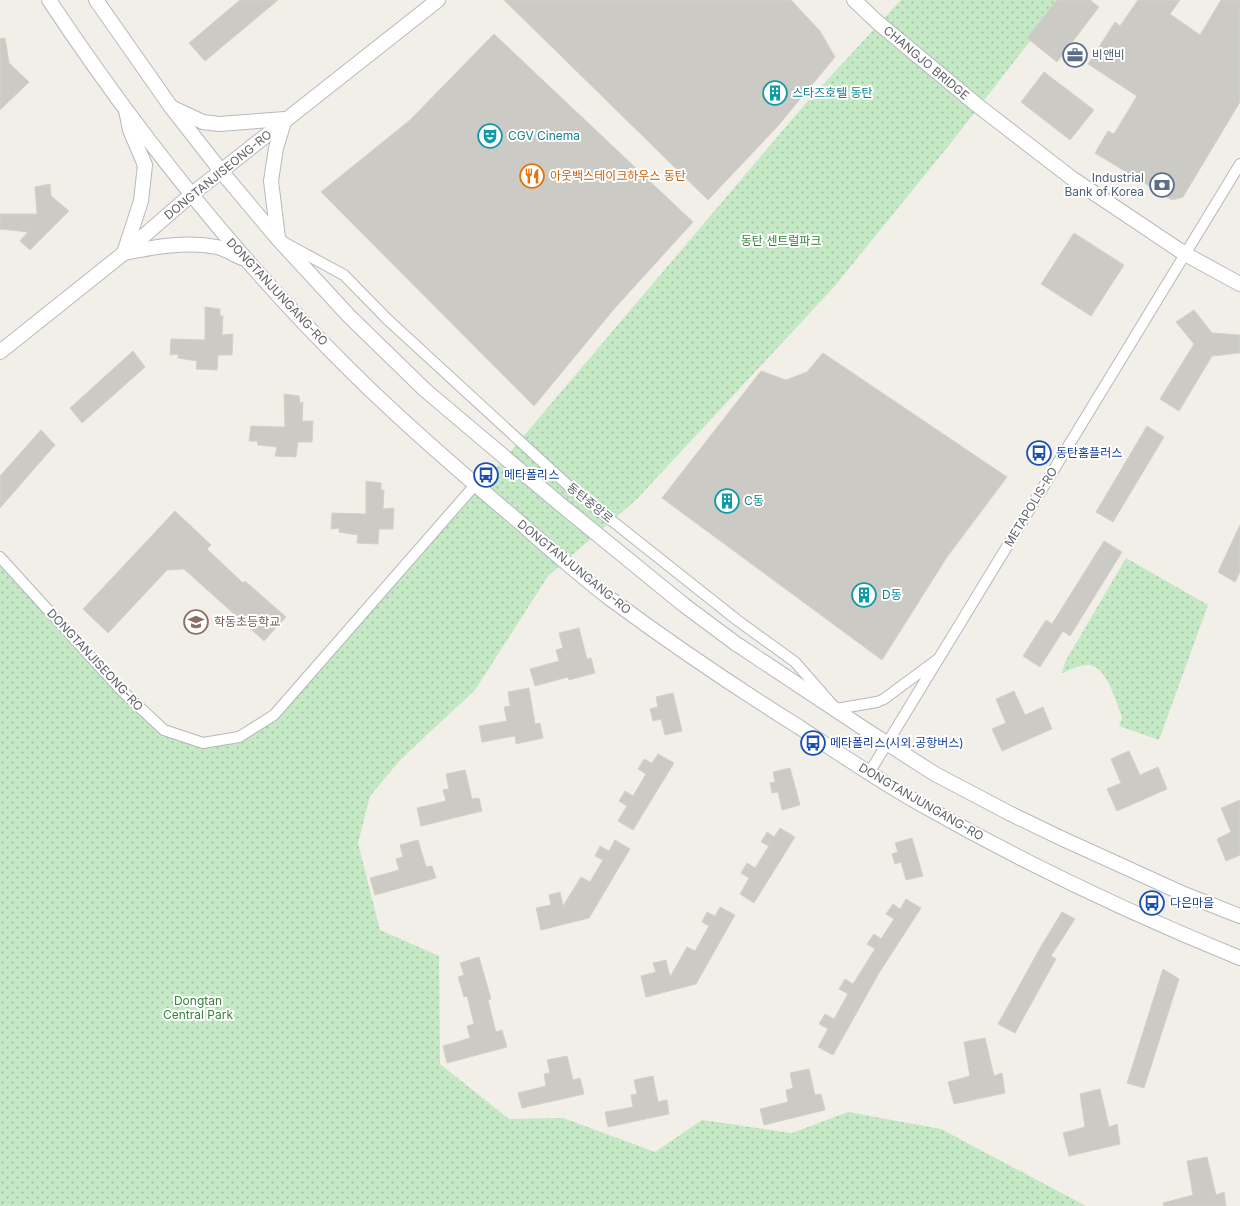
<svg xmlns="http://www.w3.org/2000/svg" width="1240" height="1206" font-family="Inter,'Noto Sans KR',sans-serif">
<style>
.park{fill:url(#park-dots)}
.building{fill:#cccac5;stroke:#d6d1c6}
.lines{fill:none;stroke-linecap:round;stroke-linejoin:round}
.street-casing{stroke:#b5b8bc;stroke-width:12}
.secondary-casing{stroke:#b6babf;stroke-width:16}
.street{stroke:#fff;stroke-width:10}
.secondary{stroke:#fff;stroke-width:14}
.labels{text-anchor:middle;stroke-width:4;stroke-linejoin:round;paint-order:stroke}
.service-label{font-size:12px;fill:#4e5e75;stroke:#fff;text-anchor:start}
.street-label{font-size:12px;fill:#5f6368;stroke:#fff}
.culture-label{font-size:12px;fill:#0d838f;stroke:#fff;text-anchor:start}
.food-label{font-size:12px;fill:#c56008;stroke:#fff;text-anchor:start}
.park-label{font-size:12px;fill:#348238;stroke:#fff}
.transit-label{font-size:12px;fill:#164399;stroke:#fff;text-anchor:start}
.education-label{font-size:12px;fill:#785e54;stroke:#fff;text-anchor:start}
</style>
<defs>
<pattern id="park-dots" width="8" height="8" patternUnits="userSpaceOnUse" patternTransform="scale(1.25)"><rect width="8" height="8" fill="#c5e8c5"/><path d="M2 2h.1M6 6h.1" fill="none" stroke="#a3c0a4" stroke-width="1.8" stroke-linecap="round"/></pattern>
</defs>
<rect width="100%" height="100%" fill="#f1efe8"/>
<g class="park">
<polygon points="901,0 1062,0 950,144 833,288 637,499 548,576 475,690 400,760 370,796 358,843 380,930 439,956 440,1064 509,1119 563,1118 655,1152 702,1120 792,1133 848,1112 941,1129 1086,1206 0,1206 0,557 164,730 203,743 239,737 274,715 467,503 806,103"/>
<path d="M1126,558L1208,605L1159,740L1119,726L1122,718L1121,714C1115,700 1107,667 1089,665C1081,664 1070,670 1062,673L1065,662Z"/>
</g>
<g class="building">
<polygon points="240,0 278,0 205,61 189,43"/>
<polygon points="504,0 791,0 820,31 835,57 777,127 708,200"/>
<polygon points="1057,0 1090,0 1099,7 1057,62 1027,38"/>
<polygon points="1138,0 1180,0 1170,14 1200,35 1221,0 1240,0 1240,102 1183,197 1172,200 1095,153 1108,131 1114,134 1137,96 1088,64 1115,22 1120,26"/>
<polygon points="494,34 693,222 614,309 534,406 321,192 410,120"/>
<polygon points="5,38 9,63 29,82 0,110 0,39"/>
<polygon points="1044,72 1094,110 1070,140 1021,102"/>
<polygon points="50,184 51,196 69,211 30,250 20,241 28,232 0,229 0,214 37,214 35,187"/>
<polygon points="1074,233 1124,265 1091,316 1041,284"/>
<polygon points="205,307 220,309 220,316 223,316 222,335 233,334 232,355 218,355 217,370 196,369 197,361 178,358 178,354 170,355 171,339 205,340"/>
<polygon points="1194,310 1212,333 1240,335 1240,353 1212,356 1179,411 1160,399 1194,344 1176,322"/>
<polygon points="133,351 145,367 82,423 70,408"/>
<polygon points="823,353 1007,477 947,557 882,660 662,498 761,371 786,380 807,372"/>
<polygon points="284,394 299,396 300,403 303,402 302,421 313,421 312,442 298,442 296,457 275,456 277,447 258,445 257,441 249,441 251,426 285,427"/>
<polygon points="1147,426 1164,437 1113,522 1096,512"/>
<polygon points="41,430 55,445 0,508 0,476"/>
<polygon points="366,481 381,483 381,490 384,490 383,509 394,508 393,529 379,529 378,544 357,543 358,535 339,532 339,528 331,529 332,513 366,514"/>
<polygon points="175,511 211,545 207,549 243,583 245,581 286,617 264,641 184,569 167,570 108,633 83,609"/>
<polygon points="1240,525 1240,572 1235,582 1218,572"/>
<polygon points="1104,541 1122,552 1070,636 1063,631 1040,667 1023,656 1046,620 1052,624"/>
<polygon points="579,628 587,659 591,658 595,673 569,680 568,677 535,686 530,669 559,661 556,650 563,648 559,633"/>
<polygon points="529,688 535,724 540,723 543,738 516,744 515,736 482,742 479,726 507,721 504,707 510,706 508,692"/>
<polygon points="1014,691 1025,715 1043,707 1052,729 1002,751 992,729 1006,723 996,699"/>
<polygon points="673,693 682,731 665,735 661,719 653,721 650,709 658,707 656,697"/>
<polygon points="1129,751 1140,775 1158,767 1167,789 1117,811 1107,789 1121,783 1111,759"/>
<polygon points="658,754 674,763 633,830 618,821 627,806 619,801 625,791 633,796 646,774 638,769 644,759 652,763"/>
<polygon points="790,768 800,805 782,810 778,792 772,793 770,783 775,782 773,772"/>
<polygon points="465,770 472,799 479,798 482,811 421,826 417,808 446,801 443,790 449,789 446,774"/>
<polygon points="1240,800 1240,855 1226,861 1217,839 1231,832 1221,808"/>
<polygon points="780,828 795,837 754,903 740,894 749,878 741,873 747,863 755,868 769,846 761,842 767,832 774,837"/>
<polygon points="912,838 923,876 906,880 901,862 895,864 892,854 898,852 895,843"/>
<polygon points="418,840 426,867 432,866 436,878 375,895 370,878 399,870 396,859 403,857 400,845"/>
<polygon points="615,840 630,849 589,918 541,930 536,908 551,905 549,895 560,892 563,906 581,877 590,882 603,860 595,856 600,846 609,851"/>
<polygon points="906,899 921,908 879,973 833,1055 818,1047 828,1029 819,1024 825,1014 834,1019 848,994 839,989 845,979 853,984 875,949 867,944 874,934 881,939 894,919 886,914 893,904 900,909"/>
<polygon points="720,907 735,915 696,984 646,997 641,976 656,972 653,963 666,960 670,977 687,947 695,951 709,926 702,922 707,912 715,916"/>
<polygon points="1062,912 1075,919 1051,956 1056,959 1015,1033 998,1024 1040,948"/>
<polygon points="479,957 491,999 488,1000 496,1032 502,1030 507,1047 447,1063 443,1046 470,1038 467,1026 474,1024 467,996 464,997 458,977 464,975 460,963"/>
<polygon points="1163,969 1179,979 1144,1088 1127,1083"/>
<polygon points="985,1038 994,1076 1002,1073 1005,1093 954,1104 948,1082 970,1076 964,1042"/>
<polygon points="567,1056 573,1080 580,1078 584,1094 522,1108 518,1093 546,1086 544,1074 550,1073 547,1060"/>
<polygon points="809,1069 815,1095 821,1094 825,1110 764,1125 760,1109 788,1102 786,1090 793,1088 790,1073"/>
<polygon points="653,1076 658,1102 667,1100 669,1114 608,1127 605,1112 633,1107 631,1095 637,1094 634,1080"/>
<polygon points="1100,1089 1109,1127 1117,1124 1120,1144 1069,1156 1063,1133 1085,1127 1080,1094"/>
<polygon points="1207,1157 1216,1195 1224,1192 1226,1206 1164,1206 1163,1203 1193,1195 1187,1161"/>
</g>
<g class="lines">
<g class="street-casing">
<g id="street">
<polyline points="285,243 344,275 387,319 572,489 737,620 795,662 836,709 877,702 884,699 938,659"/>
<polyline points="0,557 120,689 164,730 203,743 239,737 274,715 475,485"/>
<polyline points="869,773 1240,164"/>
</g>
</g>
<g class="secondary-casing">
<g id="secondary">
<path d="M49,0C136,131 237,258 349,369C402,422 459,471 517,520C548,547 579,575 612,600C673,645 735,687 799,727C840,754 881,782 924,806C1026,864 1132,914 1240,958"/>
<polyline points="96,0 171,107 221,171 278,239 349,316 425,390 560,504 684,605 735,643 863,728 935,774 1011,814 1063,839 1184,894 1240,916"/>
<polyline points="854,0 876,21 977,105 1073,179 1185,254 1240,284"/>
<polyline points="173,108 203,122 219,124 285,119 276,148 271,181 278,238"/>
<path d="M126,110L130,130L145,165L141,201L124,253C154,247 186,241 217,247C226,249 234,255 242,258"/>
<polyline points="0,352 124,253 192,194 438,0"/>
</g>
</g>
<use href="#street" class="street"/>
<use href="#secondary" class="secondary"/>
</g>
<defs>
<g id="office-ring" transform="scale(1.25)"><circle r="9.5" fill="#fff" stroke="#5c6f8a" stroke-width="1.5"/><path d="M-6-3h4V-5.5h4V-3h4V5H-6ZM-1-4.5V-3h2v-1.5ZM-6 0V1H6V0Z" fill="#5c6f8a"/></g>
<g id="building-ring" transform="scale(1.25)"><circle r="9.5" fill="#fff" stroke="#0f9aa8" stroke-width="1.5"/><path d="M-4-6H4V6H1V3H-1V6H-4ZM-2.5-4.3h1.7v1.8h-1.7ZM.8-4.3h1.7v1.8H.8ZM-2.5-1h1.7V.8h-1.7ZM.8-1h1.7V.8H.8Z" fill="#0f9aa8"/></g>
<g id="theatre-ring" transform="scale(1.25)"><circle r="9.5" fill="#fff" stroke="#0f9aa8" stroke-width="1.5"/><path d="M-5-5.5Q0-4 5-5.5V0Q5 5 0 6Q-5 5-5 0ZM-3.3-2.5H-1v1.5H-3.3ZM1-2.5H3.3v1.5H1ZM-2.8 1Q0 5.5 2.8 1Z" fill="#0f9aa8"/></g>
<g id="restaurant-ring" transform="scale(1.25)"><circle r="9.5" fill="#fff" stroke="#e8710a" stroke-width="1.5"/><path d="M-5-6h1v4h1v-4h1v4h1v-4h1v5L-1.5 .5V6h-2V.5L-5-1ZM5-6V6H3V1.5H1.5Q1.5-4 5-6Z" fill="#e8710a"/></g>
<g id="bank-ring" transform="scale(1.25)"><circle r="9.5" fill="#fff" stroke="#5c6f8a" stroke-width="1.5"/><path d="M-6-4H6V4H-6ZM0-2.3a2.3 2.3 0 1 0 0 4.6a2.3 2.3 0 1 0 0-4.6Z" fill="#5c6f8a"/></g>
<g id="bus-ring" transform="scale(1.25)"><circle r="9.5" fill="#fff" stroke="#1a4fb4" stroke-width="1.5"/><path d="M-5-6H5V4H4V6H2V4H-2V6H-4V4H-5ZM-3.5-4V0h7V-4ZM-3.5 1.2v1.5H-2V1.2ZM2 1.2v1.5H3.5V1.2Z" fill="#1a4fb4"/></g>
<g id="school-ring" transform="scale(1.25)"><circle r="9.5" fill="#fff" stroke="#8d6e63" stroke-width="1.5"/><path d="M0-5L7-2L0 1L-7-2ZM-4 1L0 2.5L4 1V4Q0 6-4 4Z" fill="#8d6e63"/></g>
</defs>
<g fill-rule="evenodd">
<use href="#office-ring" x="1075" y="55"/>
<use href="#building-ring" x="775" y="93"/>
<use href="#theatre-ring" x="490" y="136"/>
<use href="#restaurant-ring" x="532" y="176"/>
<use href="#bank-ring" x="1162" y="185"/>
<use href="#bus-ring" x="1039" y="453"/>
<use href="#bus-ring" x="486" y="475"/>
<use href="#building-ring" x="727" y="501"/>
<use href="#building-ring" x="864" y="595"/>
<use href="#school-ring" x="196" y="622"/>
<use href="#bus-ring" x="813" y="743"/>
<use href="#bus-ring" x="1152" y="903"/>
</g>
<g class="labels">
<g class="service-label">
<text x="1092" y="59">비앤비</text>
<text x="1144" y="182" text-anchor="end">Industrial<tspan x="1144" dy="14">Bank of Korea</tspan></text>
</g>
<g class="street-label">
<text transform="translate(926 63) rotate(40)" y="4">CHANGJO BRIDGE</text>
<text transform="translate(218 175) rotate(-39)" y="4">DONGTANJISEONG-RO</text>
<text transform="translate(277 292) rotate(47)" y="4">DONGTANJUNGANG-RO</text>
<text transform="translate(590 503) rotate(39)" y="4">동탄중앙로</text>
<text transform="translate(1031 507) rotate(-59)" y="4">METAPOLIS-RO</text>
<text transform="translate(574 567) rotate(39)" y="4">DONGTANJUNGANG-RO</text>
<text transform="translate(95 660) rotate(47)" y="4">DONGTANJISEONG-RO</text>
<text transform="translate(921 802) rotate(30)" y="4">DONGTANJUNGANG-RO</text>
</g>
<g class="culture-label">
<text x="792" y="97">스타즈호텔 동탄</text>
<text x="508" y="140">CGV Cinema</text>
<text x="744" y="505">C동</text>
<text x="882" y="599">D동</text>
</g>
<g class="food-label">
<text x="550" y="180">아웃백스테이크하우스 동탄</text>
</g>
<g class="park-label">
<text x="781" y="245">동탄 센트럴파크</text>
<text x="198" y="1005">Dongtan<tspan x="198" dy="14">Central Park</tspan></text>
</g>
<g class="transit-label">
<text x="1056" y="457">동탄홈플러스</text>
<text x="504" y="479">메타폴리스</text>
<text x="830" y="747">메타폴리스(시외.공항버스)</text>
<text x="1170" y="907">다은마을</text>
</g>
<g class="education-label">
<text x="214" y="626">학동초등학교</text>
</g>
</g>
</svg>
